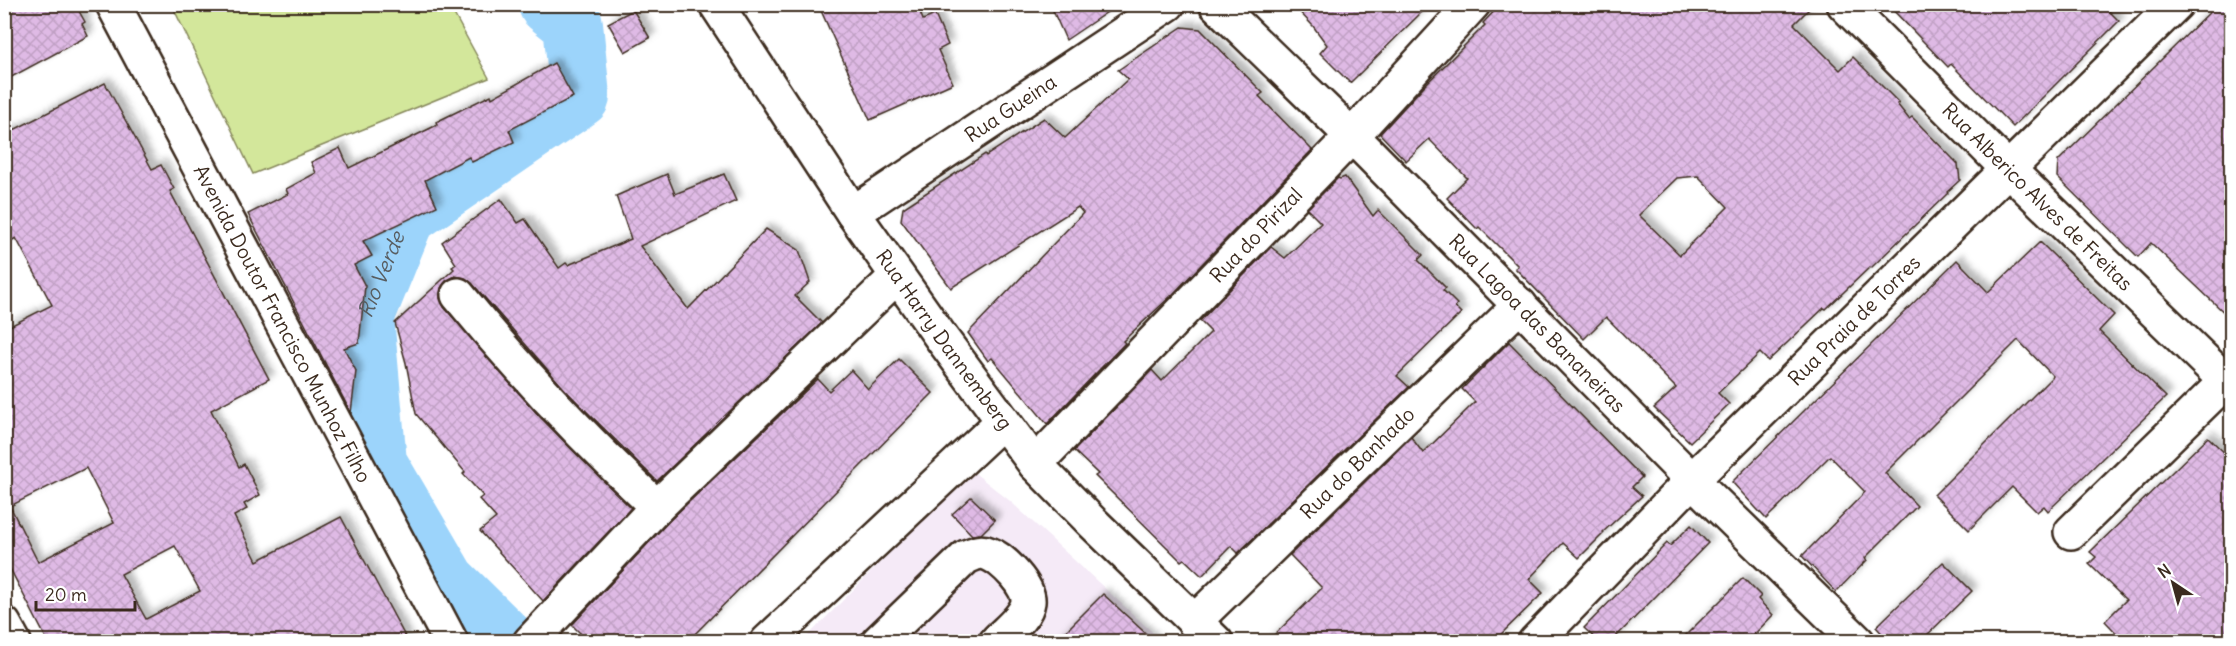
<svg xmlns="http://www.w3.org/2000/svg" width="2236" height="646" font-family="Delius,sans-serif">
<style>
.built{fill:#f5eaf7}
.garden{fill:#d3e79b;stroke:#87885c;stroke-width:1.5}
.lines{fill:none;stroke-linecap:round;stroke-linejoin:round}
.river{stroke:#9cd4fb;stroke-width:60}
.building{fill:url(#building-cross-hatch);stroke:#3b2a1e;stroke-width:1.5;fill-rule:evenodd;filter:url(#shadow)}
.minor-casing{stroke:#3b2a1e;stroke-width:38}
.major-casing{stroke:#3b2a1e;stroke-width:38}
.minor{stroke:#fff;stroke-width:33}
.major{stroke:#fff;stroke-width:33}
.labels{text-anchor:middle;stroke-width:4.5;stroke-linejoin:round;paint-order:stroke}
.street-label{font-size:20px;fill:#3b2a1e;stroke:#fff}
.water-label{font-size:21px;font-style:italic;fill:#585d60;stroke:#fff}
</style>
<defs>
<pattern id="building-cross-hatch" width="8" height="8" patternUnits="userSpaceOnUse" patternTransform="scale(1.5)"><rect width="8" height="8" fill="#dfbae5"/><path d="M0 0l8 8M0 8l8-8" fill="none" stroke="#c0a0c4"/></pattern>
<filter id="shadow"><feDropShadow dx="5.5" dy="-5.5" stdDeviation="3" flood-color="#0004"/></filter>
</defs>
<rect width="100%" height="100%" fill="#fff"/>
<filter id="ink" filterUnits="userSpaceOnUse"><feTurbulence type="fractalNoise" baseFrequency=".0167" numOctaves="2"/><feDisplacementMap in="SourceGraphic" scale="12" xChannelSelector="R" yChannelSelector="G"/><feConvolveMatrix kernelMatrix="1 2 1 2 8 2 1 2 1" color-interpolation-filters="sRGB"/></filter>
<g filter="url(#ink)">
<polygon class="built" points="971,470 1010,501 1162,641 802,642"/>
<polygon class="garden" points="172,5 449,5 489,78 253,174"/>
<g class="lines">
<path class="river" id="s1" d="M508,642L446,581L377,463L364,318L405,217L580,97L573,24L548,4"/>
</g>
<g class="building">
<polygon points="4,4 75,4 85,22 82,24 88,36 4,81"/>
<polygon points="818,4 917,4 923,20 935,15 948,45 938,50 953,83 870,120"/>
<polygon points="1050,4 1119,4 1066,40"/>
<polygon points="1292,4 1430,4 1350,83 1320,53 1327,45 1313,26"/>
<path d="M1501,4H1814L1794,24L1840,70L1853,57L1899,103L1897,104L1909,119L1912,117L1958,164L1960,180L1947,192L1948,193L1871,268L1870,267L1826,309L1824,308L1768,361L1760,353L1718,393L1729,404L1690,442L1654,408L1676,388L1606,317L1584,339L1515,268L1518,266L1479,227L1477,229L1447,198L1467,178L1429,139L1406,161L1380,134L1423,87L1485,25L1483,23ZM1698,176L1728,207L1680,255L1639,215L1677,178Z"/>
<polygon points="1887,4 2102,4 2119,21 2013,127 1951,64 1948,67"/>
<polygon points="2218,4 2232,4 2232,320 2151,243 2138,257 2057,177 2058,161"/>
<polygon points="633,10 650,38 625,52 608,23"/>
<polygon points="1182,27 1200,29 1263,93 1259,96 1312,150 1173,294 1123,341 1125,343 1047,424 992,358 988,361 968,333 1083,213 1078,207 951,288 901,220 903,208 985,154 986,156 1044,118 1065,138 1128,79 1118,70"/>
<polygon points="554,63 573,97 509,130 514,142 472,162 469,157 425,180 437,206 363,241 372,256 354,265 365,286 359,343 344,348 356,371 351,413 248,214 288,194 286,189 316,173 311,162 340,148 349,168 437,125 436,122 491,95 492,98"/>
<path d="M105,83L152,169L161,165L174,189L170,191L269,379L211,410L239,467L244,464L260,495L244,504L247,509L234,516L257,561L341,517L408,642H48L4,557V329L52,305L16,238L4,245V135ZM86,468L114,523L38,562L10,506ZM175,546L200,591L146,619L121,574Z"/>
<polygon points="667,174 675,194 724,174 736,201 640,246 688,309 766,229 799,250 810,282 795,296 822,323 657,481 567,392 472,283 465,278 455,276 446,281 441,288 440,298 444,307 540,417 631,508 543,601 480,531 496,518 479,499 483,496 463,474 465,472 416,414 406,363 395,323 454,269 452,267 456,264 442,242 501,199 518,223 525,219 559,268 566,263 568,265 631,239 616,196"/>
<polygon points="1345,177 1373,216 1378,210 1423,255 1418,260 1446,288 1443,290 1457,304 1455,307 1461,313 1397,376 1409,387 1238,553 1231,546 1202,576 1184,559 1181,561 1095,476 1098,474 1074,451 1152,370 1162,381 1211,332 1200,321 1271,247 1285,258 1321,223 1307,209 1338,178 1340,179"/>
<polygon points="2040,242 2114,315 2099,331 2166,397 2048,511 2044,506 2037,512 2012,487 1969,530 1934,495 2053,376 2018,340 1885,473 1917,506 1865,558 1867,560 1836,592 1802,556 1865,492 1830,456 1766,519 1732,482 1957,260 1988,292"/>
<polygon points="1509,342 1642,477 1632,487 1642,496 1603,532 1604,533 1579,558 1563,543 1529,579 1543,593 1493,642 1267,642 1322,588 1290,555 1411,437 1423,453 1475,402 1462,389"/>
<polygon points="899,359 933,393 687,642 589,642 572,625 670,520 818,379 829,391 851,370 868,389"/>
<polygon points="2208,437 2232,460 2232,642 2125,642 2105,621 2126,600 2089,564 2096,557 2090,552"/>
<polygon points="971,497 995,520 981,534 972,535 952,514"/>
<polygon points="1691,525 1708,543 1611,642 1599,642 1584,628 1667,543 1670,546"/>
<polygon points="1943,562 1972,591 1920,642 1890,642 1876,627"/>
<polygon points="1743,578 1761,596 1758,599 1773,615 1747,642 1679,642"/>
<polygon points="1103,594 1155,642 1055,642"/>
</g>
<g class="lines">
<g class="minor-casing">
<g id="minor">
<path id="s2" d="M113,4L451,642"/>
<path id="s3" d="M1216,4L1352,136L1692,480L1858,642"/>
<path id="s4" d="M1844,4L2008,169L2232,387"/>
<path id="s5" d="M853,213L1168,4"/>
<path d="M458,295C519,370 586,441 657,507"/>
<path id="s6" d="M1035,464L1352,136L1473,4"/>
<polyline points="2071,532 2225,382"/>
<path id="s7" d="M1194,622L1520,305"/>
<polyline points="4,624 14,642"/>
<polyline points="530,642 657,507 897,276"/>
<polyline points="767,642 1003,421"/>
<path d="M878,642L966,557C974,554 980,550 989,554C1003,559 1030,587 1028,602C1026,617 1006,631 996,642"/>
<path id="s8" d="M1535,642L1692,480L2176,4"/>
</g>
</g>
<g class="major-casing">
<g id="major">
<path id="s9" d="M716,4L853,213L943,340L1035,464L1093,523L1216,642"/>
</g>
</g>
<use href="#minor" class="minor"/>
<use href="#major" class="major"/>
</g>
</g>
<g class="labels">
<g class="street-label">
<text dy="7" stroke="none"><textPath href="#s5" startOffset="189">Rua Gueina</textPath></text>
<text dy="7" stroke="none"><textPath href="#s4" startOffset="273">Rua Alberico Alves de Freitas</textPath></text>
<text dy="7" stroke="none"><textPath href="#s6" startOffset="318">Rua do Pirizal</textPath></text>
<text dy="7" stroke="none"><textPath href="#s8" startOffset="453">Rua Praia de Torres</textPath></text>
<text dy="7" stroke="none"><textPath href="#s2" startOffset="362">Avenida Doutor Francisco Munhoz Filho</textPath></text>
<text dy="7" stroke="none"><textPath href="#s3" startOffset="453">Rua Lagoa das Bananeiras</textPath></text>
<text dy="7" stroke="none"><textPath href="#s9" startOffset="406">Rua Harry Dannemberg</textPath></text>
<text dy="7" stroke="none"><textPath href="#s7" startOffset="228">Rua do Banhado</textPath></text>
</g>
<g class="water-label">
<text dy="7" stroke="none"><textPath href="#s1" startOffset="416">Rio Verde</textPath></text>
</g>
</g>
<rect width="2236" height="646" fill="none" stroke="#fff" stroke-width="24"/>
<rect x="12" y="12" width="2212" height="622" fill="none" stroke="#3b2a1e" stroke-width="2" filter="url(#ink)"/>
<g transform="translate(2173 583) rotate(324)" stroke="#ffffff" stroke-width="4.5" paint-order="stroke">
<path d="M0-4.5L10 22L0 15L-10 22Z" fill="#3b2a1e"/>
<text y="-9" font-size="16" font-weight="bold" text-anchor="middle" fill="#3b2a1e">N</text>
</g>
<path d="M36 601v9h99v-9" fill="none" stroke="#3b2a1e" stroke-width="3"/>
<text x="45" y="601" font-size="18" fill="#3b2a1e" stroke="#ffffff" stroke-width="4.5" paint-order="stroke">20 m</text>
</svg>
